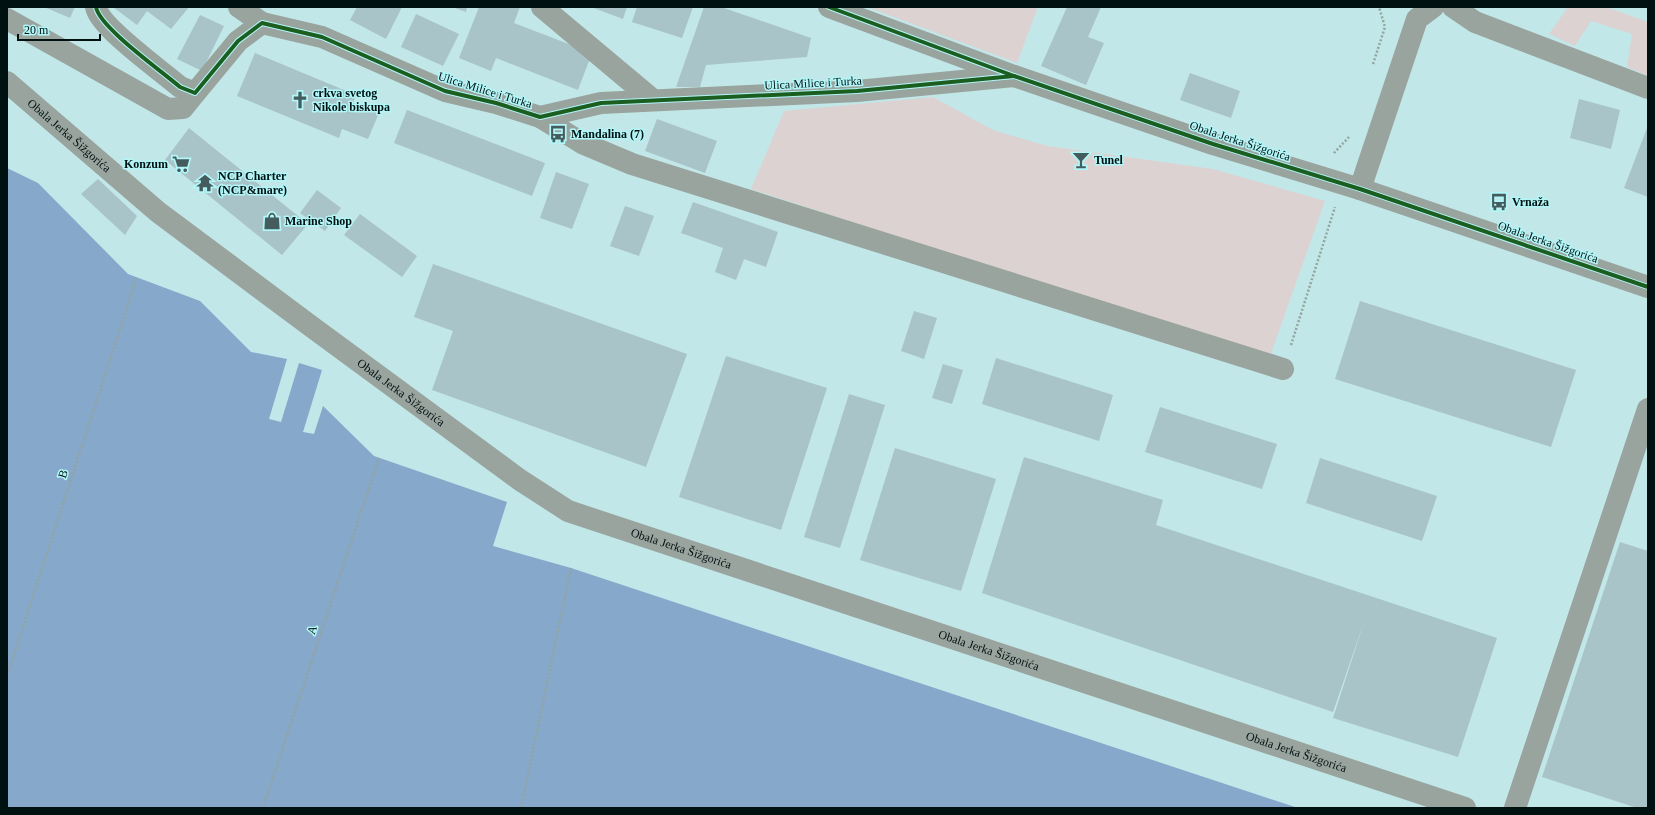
<svg xmlns="http://www.w3.org/2000/svg" width="1655" height="815" font-family="Georgia,serif">
<style>
.green{fill:#dcd2d1}
.water{fill:#86a8ca}
.building{fill:#a8c4c8}
.lines{fill:none;stroke-linecap:round;stroke-linejoin:round}
.path{stroke:#94a39f;stroke-width:2.5;stroke-dasharray:2 2;stroke-linecap:butt}
.minor{stroke:#99a49e;stroke-width:22}
.cycleway-casing{stroke:#b2f6f8;stroke-width:6}
.cycleway{stroke:#1b5e20;stroke-width:4}
.labels{text-anchor:middle;stroke-width:3;stroke-linejoin:round;paint-order:stroke}
.street-label{font-size:12px;fill:#001112;stroke:#b2f6f8}
.poi-label{font-size:12px;font-weight:bold;fill:#001112;stroke:#b2f6f8;text-anchor:start}
</style>
<rect width="100%" height="100%" fill="#c2e7e8"/>
<g class="green">
<polygon points="867,7 1038,7 1017,63"/>
<polygon points="1568,7 1607,7 1648,22 1648,76 1627,67 1632,34 1591,21 1575,46 1549,34"/>
<polygon points="933,97 993,130 1047,146 1213,169 1325,201 1269,359 751,189 784,111"/>
</g>
<polygon class="water" points="7,168 38,183 128,274 200,301 251,352 287,359 269,419 281,422 299,363 322,370 303,432 314,434 323,406 374,456 507,502 493,546 571,568 1298,808 7,808"/>
<g class="building">
<polygon points="44,7 75,7 70,18"/>
<polygon points="113,7 189,7 171,29 147,11 137,25"/>
<polygon points="357,7 402,7 386,39 350,20"/>
<polygon points="452,7 467,7 466,12"/>
<polygon points="479,7 520,7 514,23 592,53 578,90 496,58 491,71 459,58"/>
<polygon points="591,7 627,7 623,19"/>
<polygon points="637,7 693,7 682,38 632,22"/>
<polygon points="704,7 721,7 811,38 807,57 706,65 700,87 676,87"/>
<polygon points="1067,7 1101,7 1088,37 1104,43 1086,85 1041,66"/>
<polygon points="416,14 459,34 443,66 401,47"/>
<polygon points="200,15 224,26 202,71 177,59"/>
<polygon points="255,53 356,95 353,103 379,113 368,139 342,129 339,138 237,96"/>
<polygon points="1190,73 1240,91 1231,118 1180,100"/>
<polygon points="1579,99 1620,110 1611,149 1570,138"/>
<polygon points="407,110 545,163 532,196 394,143"/>
<polygon points="657,119 717,141 705,173 645,151"/>
<polygon points="189,128 308,224 282,255 165,160"/>
<polygon points="1647,128 1648,129 1648,197 1624,188"/>
<polygon points="556,172 589,184 572,229 540,218"/>
<polygon points="98,179 137,216 125,235 81,194"/>
<polygon points="317,190 341,208 325,231 300,213"/>
<polygon points="693,202 778,232 766,267 744,259 736,280 715,272 723,248 681,233"/>
<polygon points="625,206 654,216 639,256 610,246"/>
<polygon points="360,214 417,256 402,277 344,235"/>
<polygon points="433,264 687,354 646,467 432,390 453,331 414,317"/>
<polygon points="1360,301 1576,370 1551,447 1335,379"/>
<polygon points="914,311 937,318 924,359 901,351"/>
<polygon points="726,356 827,388 781,530 679,497"/>
<polygon points="996,358 1113,395 1099,441 982,404"/>
<polygon points="943,364 963,370 952,404 932,398"/>
<polygon points="849,394 885,405 840,548 804,537"/>
<polygon points="1160,407 1277,444 1262,489 1145,452"/>
<polygon points="895,448 996,479 961,591 860,560"/>
<polygon points="1024,457 1163,500 1156,525 1497,638 1458,757 1333,718 1365,619 1333,712 982,593"/>
<polygon points="1320,458 1437,496 1422,541 1306,503"/>
<polygon points="1620,542 1648,551 1648,808 1637,808 1542,777"/>
</g>
<g class="lines">
<g class="path">
<polyline points="1373,64 1385,27 1379,7"/>
<polyline points="1334,153 1349,137"/>
<polyline points="1291,345 1335,207"/>
<polyline points="7,676 137,277"/>
<polyline points="263,808 379,458"/>
<polyline points="521,808 571,568"/>
</g>
<g class="minor">
<path d="M96,7C99,27 163,72 180,87L195,93L238,41L262,23L322,37L445,91L496,103L540,117L601,103L857,91L1014,76"/>
<polyline points="239,7 262,23"/>
<polyline points="542,7 653,100"/>
<polyline points="829,7 1014,76 1213,144 1360,189 1648,287"/>
<polyline points="1453,7 1475,22 1648,88"/>
<polyline points="7,19 168,109 183,108 195,93"/>
<path id="s1" d="M7,82L158,212L312,327L520,480L568,511L1465,808"/>
<polyline points="540,117 582,143 632,164 1283,369"/>
<polyline points="1360,189 1417,19 1433,7"/>
<polyline points="1515,808 1648,409"/>
</g>
<g class="cycleway-casing">
<g id="cycleway">
<path d="M96,7C99,27 163,72 180,87L195,93L238,41L262,23L322,37L445,91L496,103L540,117L601,103L857,91L1014,76"/>
<polyline points="829,7 1014,76 1213,144 1360,189 1648,287"/>
</g>
</g>
<use href="#cycleway" class="cycleway"/>
</g>
<defs>
<g id="church-bare" transform="scale(1.38)"><path d="M-1.2-6h2.4v3.5h3.3v2.4h-3.3V6h-2.4V-.1h-3.3v-2.4h3.3Z" fill="#445c5d" stroke="#b2f6f8" stroke-width="2.5" paint-order="stroke"/></g>
<g id="bus-bare" transform="scale(1.38)"><path d="M-5-6H5V4H4V6H2V4H-2V6H-4V4H-5ZM-3.5-4V0h7V-4ZM-3.5 1.2v1.5H-2V1.2ZM2 1.2v1.5H3.5V1.2Z" fill="#445c5d" stroke="#b2f6f8" stroke-width="2.5" paint-order="stroke"/></g>
<g id="bar-bare" transform="scale(1.38)"><path d="M-6-5H6L.8 .8V4.5H3.5V6h-7V4.5H-.8V.8Z" fill="#445c5d" stroke="#b2f6f8" stroke-width="2.5" paint-order="stroke"/></g>
<g id="supermarket-bare" transform="scale(1.38)"><path d="M-6-5.5h2.5l.6 2H6L4.5 2H-2.5L-4.4-4H-6ZM-1.5 3.2a1.3 1.3 0 1 0 .1 0ZM3 3.2a1.3 1.3 0 1 0 .1 0Z" fill="#445c5d" stroke="#b2f6f8" stroke-width="2.5" paint-order="stroke"/></g>
<g id="temple-bare" transform="scale(1.38)"><path d="M0-6L5-2H3V0L6.5 2.5H4V6H1.5V3h-3V6H-4V2.5H-6.5L-3 0V-2H-5Z" fill="#445c5d" stroke="#b2f6f8" stroke-width="2.5" paint-order="stroke"/></g>
<g id="shop-bare" transform="scale(1.38)"><path d="M-5-2.5h2.3a2.7 3.5 0 0 1 5.4 0H5L5.5 6h-11ZM-1.5-2.5h3a1.5 2.3 0 0 0-3 0Z" fill="#445c5d" stroke="#b2f6f8" stroke-width="2.5" paint-order="stroke"/></g>
</defs>
<g fill-rule="evenodd">
<use href="#church-bare" x="300" y="100"/>
<use href="#bus-bare" x="558" y="134"/>
<use href="#bar-bare" x="1081" y="160"/>
<use href="#supermarket-bare" x="181" y="164"/>
<use href="#temple-bare" x="205" y="183"/>
<use href="#bus-bare" x="1499" y="202"/>
<use href="#shop-bare" x="272" y="221"/>
</g>
<g class="labels">
<g class="street-label">
<text transform="translate(813 83) rotate(-3)" y="4">Ulica Milice i Turka</text>
<text transform="translate(485 90) rotate(17)" y="4">Ulica Milice i Turka</text>
<text dy="4" stroke="none"><textPath href="#s1" startOffset="82">Obala Jerka Šižgorića</textPath></text>
<text transform="translate(1240 141) rotate(18)" y="4">Obala Jerka Šižgorića</text>
<text transform="translate(1548 242) rotate(19)" y="4">Obala Jerka Šižgorića</text>
<text dy="4" stroke="none"><textPath href="#s1" startOffset="502">Obala Jerka Šižgorića</textPath></text>
<text transform="translate(63 474) rotate(-72)" y="4">B</text>
<text dy="4" stroke="none"><textPath href="#s1" startOffset="826">Obala Jerka Šižgorića</textPath></text>
<text transform="translate(312 630) rotate(-72)" y="4">A</text>
<text dy="4" stroke="none"><textPath href="#s1" startOffset="1150">Obala Jerka Šižgorića</textPath></text>
<text dy="4" stroke="none"><textPath href="#s1" startOffset="1474">Obala Jerka Šižgorića</textPath></text>
</g>
<g class="poi-label">
<text x="313" y="97">crkva svetog<tspan x="313" dy="14">Nikole biskupa</tspan></text>
<text x="571" y="138">Mandalina (7)</text>
<text x="1094" y="164">Tunel</text>
<text x="168" y="168" text-anchor="end">Konzum</text>
<text x="218" y="180">NCP Charter<tspan x="218" dy="14">(NCP&amp;mare)</tspan></text>
<text x="1512" y="206">Vrnaža</text>
<text x="285" y="225">Marine Shop</text>
</g>
</g>
<rect width="1655" height="815" fill="none" stroke="#001112" stroke-width="16"/>
<path d="M18 34v6h82v-6" fill="none" stroke="#001112" stroke-width="2"/>
<text x="24" y="34" font-size="12" fill="#001112" stroke="#b2f6f8" stroke-width="3" paint-order="stroke">20 m</text>
</svg>
